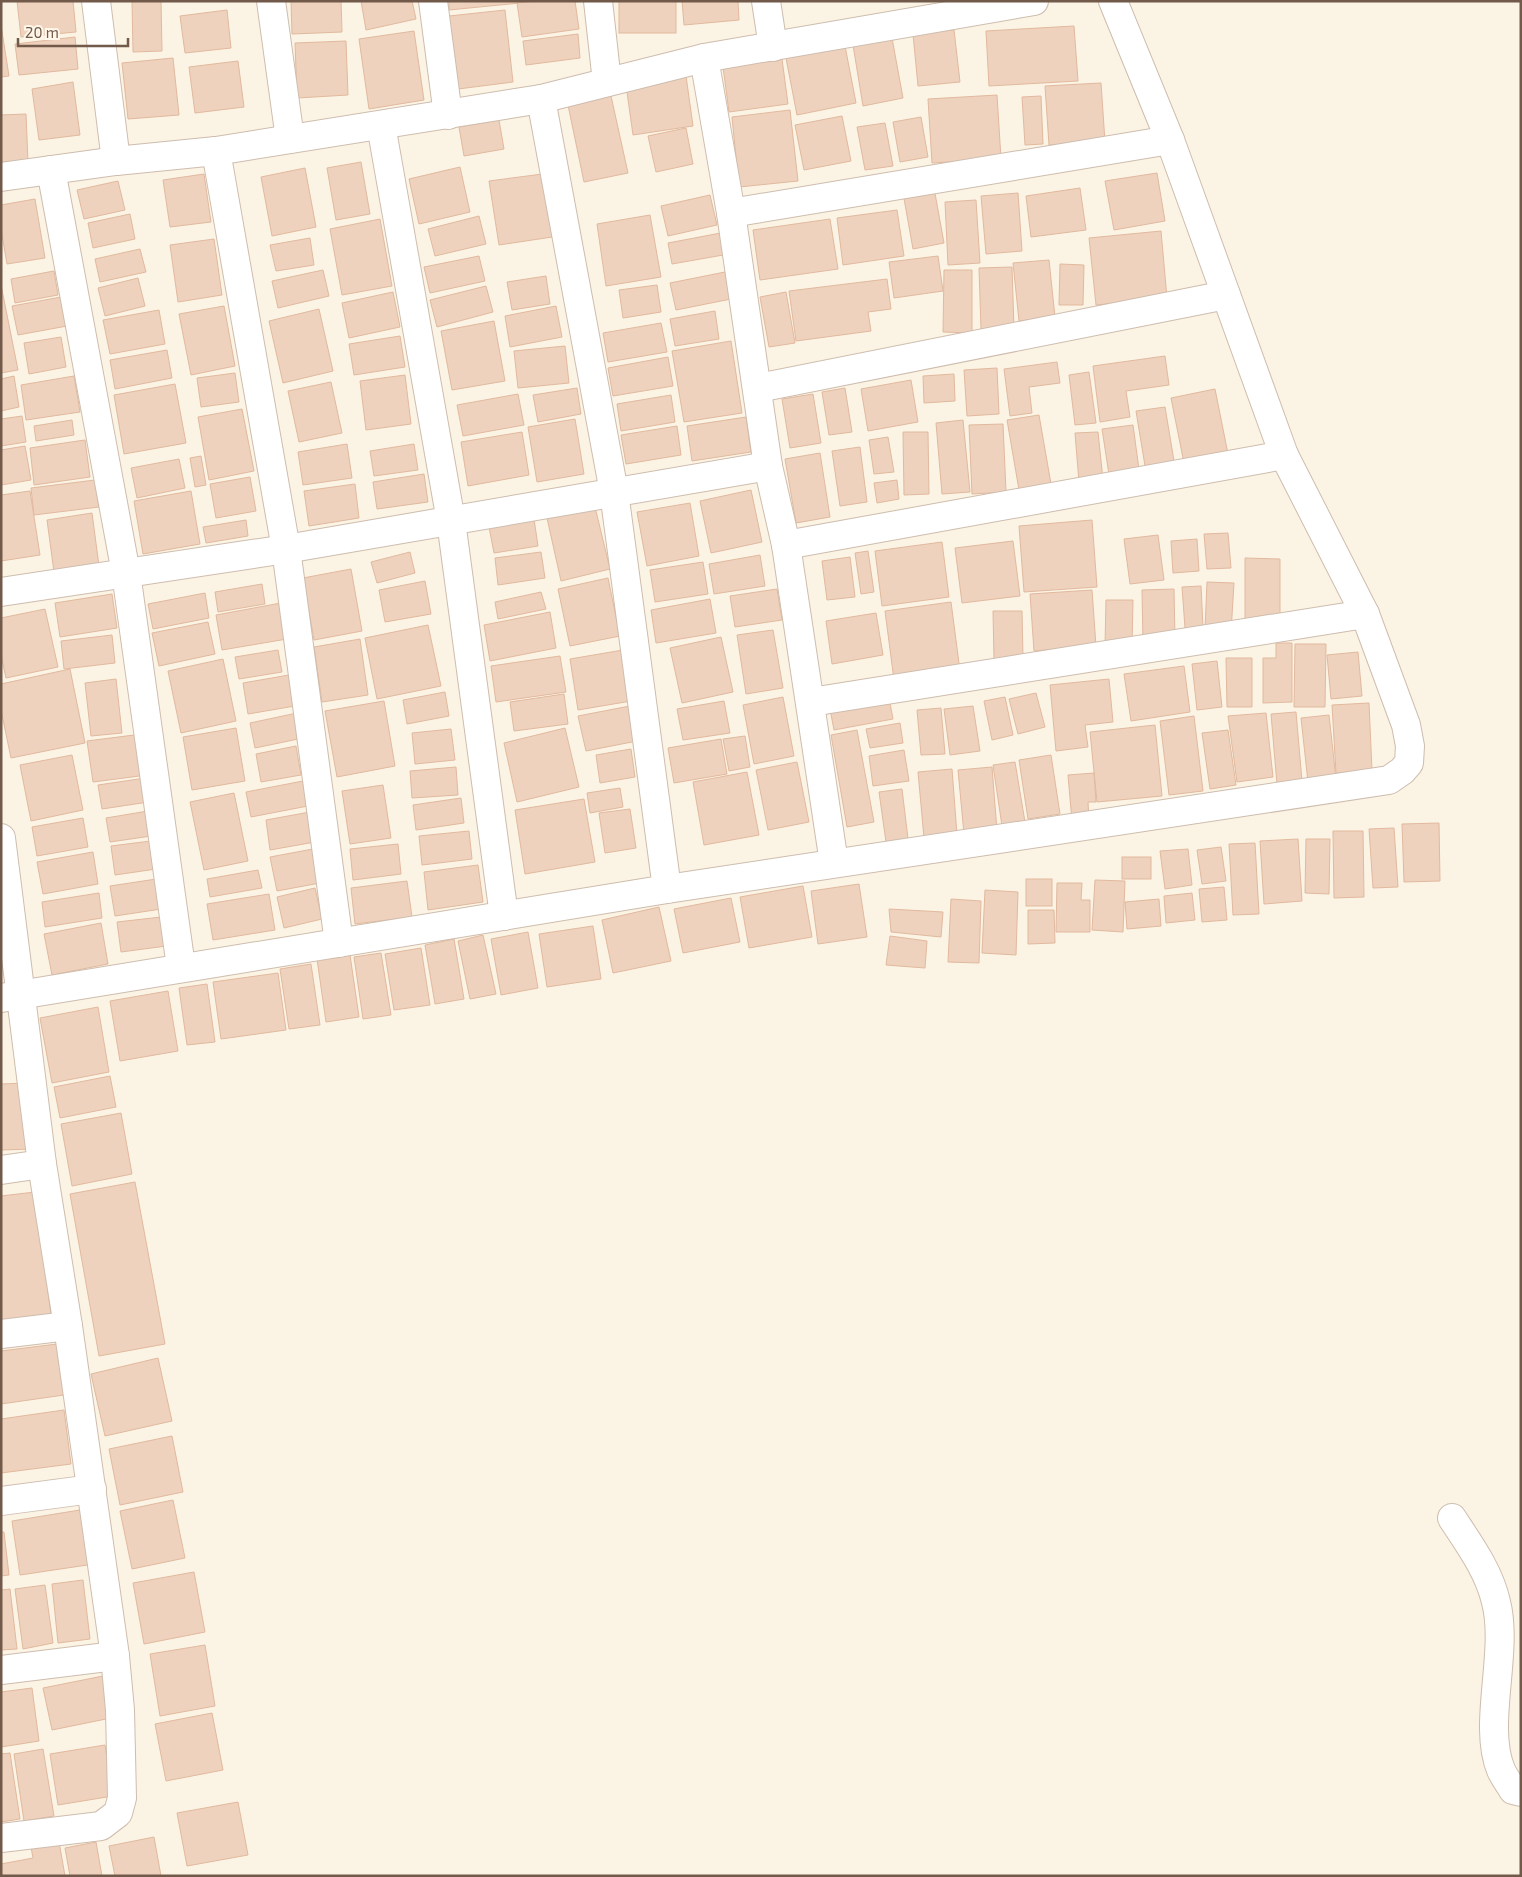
<svg xmlns="http://www.w3.org/2000/svg" width="1522" height="1877" font-family="'Exo 2',sans-serif">
<style>
.building{fill:#efd2bd;stroke:#e1b99e}
.lines{fill:none;stroke-linecap:round;stroke-linejoin:round}
.street-casing{stroke:#cebdae;stroke-width:30}
.street{stroke:#fff;stroke-width:28}
</style>
<rect width="100%" height="100%" fill="#fbf3e4"/>
<g class="building">
<polygon points="17,1 73,1 76,32 21,37"/>
<polygon points="132,1 161,1 162,51 133,52"/>
<polygon points="291,1 341,1 342,32 292,34"/>
<polygon points="361,1 412,1 416,19 366,30"/>
<polygon points="449,1 520,1 520,3 449,10"/>
<polygon points="535,1 575,1 579,29 522,37 517,3"/>
<rect x="619" y="1" width="57" height="32"/>
<polygon points="682,1 738,1 739,20 684,25"/>
<polygon points="227,10 231,48 185,53 180,16"/>
<polygon points="505,10 513,82 458,89 449,16"/>
<polygon points="1,25 9,76 1,77"/>
<polygon points="1074,26 1078,81 989,86 986,31"/>
<polygon points="954,30 960,82 918,86 913,34"/>
<polygon points="414,31 424,100 369,109 359,39"/>
<polygon points="578,34 580,58 526,65 523,41"/>
<polygon points="75,37 78,69 19,75 15,44"/>
<polygon points="892,38 903,98 863,106 853,45"/>
<polygon points="346,41 348,95 297,98 295,43"/>
<polygon points="845,46 856,103 797,115 786,58"/>
<polygon points="173,58 179,115 128,119 122,63"/>
<polygon points="782,59 788,104 729,112 723,67"/>
<polygon points="238,61 244,107 195,113 189,67"/>
<polygon points="686,76 693,126 633,135 626,85"/>
<polygon points="73,82 80,135 39,140 32,89"/>
<polygon points="1101,83 1105,142 1049,145 1045,86"/>
<polygon points="997,95 1001,159 932,163 928,99"/>
<polygon points="611,96 628,173 584,182 568,105"/>
<polygon points="1041,96 1043,144 1025,145 1022,97"/>
<polygon points="790,110 798,181 739,187 732,117"/>
<polygon points="26,114 28,162 1,163 1,115"/>
<polygon points="842,116 851,161 804,170 795,125"/>
<polygon points="921,117 928,157 900,162 893,122"/>
<polygon points="499,120 504,149 464,156 459,127"/>
<polygon points="885,123 893,166 865,170 857,127"/>
<polygon points="686,128 693,164 656,172 648,136"/>
<polygon points="361,162 370,214 336,220 327,168"/>
<polygon points="460,167 470,212 419,224 409,179"/>
<polygon points="305,168 316,227 272,236 261,177"/>
<polygon points="550,173 559,236 499,245 489,181"/>
<polygon points="1157,173 1165,221 1114,230 1105,181"/>
<polygon points="204,174 211,222 170,227 163,180"/>
<polygon points="118,181 125,210 84,219 77,190"/>
<polygon points="934,188 944,243 913,249 903,193"/>
<polygon points="1080,188 1086,230 1031,237 1026,196"/>
<polygon points="1018,193 1022,251 986,254 981,196"/>
<polygon points="710,195 717,225 668,236 661,206"/>
<polygon points="35,199 45,258 7,264 1,229 1,205"/>
<polygon points="976,200 980,263 948,265 945,202"/>
<polygon points="897,210 904,256 843,265 837,218"/>
<polygon points="130,214 135,239 93,248 88,223"/>
<polygon points="650,215 661,277 606,286 597,224"/>
<polygon points="479,216 486,244 435,256 428,229"/>
<polygon points="380,219 392,286 342,295 330,229"/>
<polygon points="830,219 838,269 760,280 753,230"/>
<polygon points="1161,231 1167,298 1096,305 1089,238"/>
<polygon points="726,232 729,254 672,264 668,243"/>
<polygon points="310,238 314,265 276,271 270,245"/>
<polygon points="214,239 222,295 178,302 170,245"/>
<polygon points="140,249 146,272 100,282 95,259"/>
<polygon points="479,256 485,281 430,293 424,267"/>
<polygon points="938,256 943,291 894,298 889,262"/>
<polygon points="1049,260 1055,317 1019,321 1013,263"/>
<polygon points="1060,264 1084,265 1083,305 1059,305"/>
<polygon points="1012,267 1014,329 981,329 979,268"/>
<polygon points="323,270 329,296 278,308 272,281"/>
<polygon points="944,270 972,270 972,333 943,332"/>
<polygon points="54,271 58,295 15,303 11,279"/>
<polygon points="725,272 731,299 676,310 670,283"/>
<polygon points="546,276 550,304 512,310 507,282"/>
<polygon points="138,278 145,306 105,316 98,288"/>
<polygon points="887,279 891,309 868,312 871,331 796,341 789,291"/>
<polygon points="1,285 18,370 1,373"/>
<polygon points="657,285 661,312 623,318 619,290"/>
<polygon points="486,286 493,312 437,327 430,300"/>
<polygon points="393,292 400,327 349,338 342,303"/>
<polygon points="786,292 795,343 769,347 760,297"/>
<polygon points="61,297 67,326 18,335 12,306"/>
<polygon points="224,306 235,366 191,375 179,314"/>
<polygon points="556,306 562,337 510,347 505,316"/>
<polygon points="319,309 333,371 283,383 269,321"/>
<polygon points="159,310 165,344 110,354 103,320"/>
<polygon points="715,311 719,339 675,346 670,319"/>
<polygon points="494,321 505,381 452,390 441,331"/>
<polygon points="661,323 667,352 608,362 603,333"/>
<polygon points="400,336 405,367 354,375 349,344"/>
<polygon points="61,337 66,367 29,374 24,343"/>
<polygon points="731,341 742,413 684,422 672,351"/>
<polygon points="565,346 569,383 518,388 514,351"/>
<polygon points="167,350 172,378 115,389 110,360"/>
<polygon points="1165,356 1169,385 1126,391 1130,417 1100,422 1093,366"/>
<polygon points="668,357 673,386 613,396 608,368"/>
<polygon points="1057,362 1060,383 1029,387 1032,413 1010,416 1004,369"/>
<polygon points="997,368 999,414 967,416 964,370"/>
<polygon points="1089,372 1096,423 1075,425 1069,375"/>
<polygon points="235,373 239,402 201,407 197,378"/>
<polygon points="954,374 955,401 924,403 923,376"/>
<polygon points="405,375 411,424 366,430 360,381"/>
<polygon points="14,376 19,407 1,411 1,379"/>
<polygon points="74,376 80,412 26,420 21,385"/>
<polygon points="911,380 918,422 868,431 861,389"/>
<polygon points="331,382 342,433 299,442 288,391"/>
<polygon points="175,384 186,443 124,454 114,395"/>
<polygon points="577,388 581,414 538,422 533,395"/>
<polygon points="845,388 852,432 829,435 822,392"/>
<polygon points="1215,389 1228,454 1184,463 1171,398"/>
<polygon points="518,394 524,425 463,436 457,405"/>
<polygon points="813,394 821,443 790,448 782,399"/>
<polygon points="671,395 675,422 621,431 617,404"/>
<polygon points="1165,407 1175,467 1146,472 1136,411"/>
<polygon points="242,409 254,471 209,480 198,417"/>
<polygon points="1039,415 1051,484 1019,490 1007,420"/>
<polygon points="22,416 26,442 1,446 1,419"/>
<polygon points="746,417 751,452 692,461 687,426"/>
<polygon points="575,419 584,474 537,482 528,427"/>
<polygon points="72,420 74,435 36,441 34,426"/>
<polygon points="963,420 970,492 942,494 936,423"/>
<polygon points="1003,424 1006,492 972,494 969,425"/>
<polygon points="1133,425 1140,477 1110,481 1102,429"/>
<polygon points="677,426 681,455 626,464 621,435"/>
<polygon points="522,432 529,475 468,486 461,442"/>
<polygon points="903,432 928,432 929,494 904,495"/>
<polygon points="1098,432 1103,480 1079,482 1075,433"/>
<polygon points="888,437 894,472 874,474 869,440"/>
<polygon points="85,440 90,477 34,485 30,448"/>
<polygon points="347,444 352,478 303,485 298,452"/>
<polygon points="414,444 418,470 374,476 370,451"/>
<polygon points="25,446 31,480 1,485 1,450"/>
<polygon points="860,447 867,502 840,506 832,451"/>
<polygon points="820,453 830,517 796,523 785,459"/>
<polygon points="201,456 206,485 195,487 190,458"/>
<polygon points="179,459 185,488 137,498 131,468"/>
<polygon points="424,474 428,502 377,509 373,482"/>
<polygon points="250,477 256,511 216,518 210,484"/>
<polygon points="95,480 99,507 34,515 31,488"/>
<polygon points="897,480 899,499 877,503 874,483"/>
<polygon points="355,484 359,518 309,526 304,491"/>
<polygon points="751,490 762,542 711,553 700,501"/>
<polygon points="30,491 40,555 1,561 1,495"/>
<polygon points="191,491 200,544 143,554 134,501"/>
<polygon points="690,503 699,556 647,566 637,512"/>
<polygon points="595,507 610,569 561,581 547,518"/>
<polygon points="92,513 99,566 54,572 47,520"/>
<polygon points="534,519 538,546 494,553 489,527"/>
<polygon points="246,520 248,536 206,543 203,527"/>
<polygon points="1092,520 1097,587 1024,592 1019,526"/>
<polygon points="1228,533 1231,568 1207,569 1204,534"/>
<polygon points="1158,535 1164,580 1130,584 1124,539"/>
<polygon points="1197,539 1199,571 1173,573 1171,541"/>
<polygon points="1013,541 1020,596 962,603 955,548"/>
<polygon points="942,542 949,597 882,606 875,551"/>
<polygon points="868,551 874,592 861,594 855,553"/>
<polygon points="410,552 415,573 377,583 371,562"/>
<polygon points="541,552 545,578 498,585 495,558"/>
<polygon points="760,555 765,586 714,594 709,564"/>
<polygon points="850,557 855,597 827,600 822,561"/>
<polygon points="1245,558 1280,559 1280,622 1245,621"/>
<polygon points="703,562 708,594 655,602 650,570"/>
<polygon points="351,569 362,631 314,640 303,578"/>
<polygon points="608,578 620,636 570,646 558,589"/>
<polygon points="425,581 431,614 385,622 379,590"/>
<polygon points="1207,582 1234,583 1231,632 1205,630"/>
<polygon points="262,584 265,604 218,612 215,592"/>
<polygon points="1201,586 1203,627 1185,628 1182,587"/>
<polygon points="777,589 782,620 735,627 730,596"/>
<polygon points="1174,589 1175,640 1143,642 1142,590"/>
<polygon points="1092,590 1096,646 1034,651 1030,594"/>
<polygon points="541,592 546,609 498,619 495,602"/>
<polygon points="205,593 209,618 153,629 148,604"/>
<polygon points="112,594 117,628 60,637 55,603"/>
<polygon points="710,599 716,633 656,643 651,610"/>
<polygon points="1106,600 1133,600 1132,646 1105,646"/>
<polygon points="951,602 960,671 894,680 885,611"/>
<polygon points="281,603 287,639 222,650 216,615"/>
<polygon points="45,609 58,667 6,678 1,655 1,618"/>
<polygon points="993,611 1022,611 1023,659 994,659"/>
<polygon points="550,612 556,648 490,661 484,625"/>
<polygon points="876,613 883,655 832,664 826,621"/>
<polygon points="208,622 215,654 159,666 152,633"/>
<polygon points="428,625 441,686 377,699 365,638"/>
<polygon points="773,630 783,688 746,694 737,635"/>
<polygon points="112,635 115,663 64,669 61,641"/>
<polygon points="721,637 733,692 682,703 670,648"/>
<polygon points="360,639 368,695 322,702 314,647"/>
<polygon points="1276,643 1292,643 1292,702 1263,703 1263,658 1276,658"/>
<polygon points="1295,644 1326,644 1325,707 1294,707"/>
<polygon points="278,650 282,672 239,679 235,657"/>
<polygon points="623,650 631,701 578,710 570,659"/>
<polygon points="1358,652 1362,696 1331,699 1327,655"/>
<polygon points="560,656 566,692 496,702 491,666"/>
<polygon points="1226,658 1252,658 1252,707 1227,707"/>
<polygon points="223,659 236,721 181,733 168,671"/>
<polygon points="1217,661 1222,707 1197,710 1192,664"/>
<polygon points="1184,666 1190,712 1131,721 1124,674"/>
<polygon points="70,669 85,743 11,758 1,710 1,684"/>
<polygon points="289,675 295,706 248,714 243,683"/>
<polygon points="116,679 122,733 91,736 85,683"/>
<polygon points="1109,679 1113,722 1085,725 1088,747 1056,751 1050,685"/>
<polygon points="445,692 449,716 407,724 403,700"/>
<polygon points="1036,693 1045,727 1018,734 1009,699"/>
<polygon points="564,694 568,724 514,731 510,702"/>
<polygon points="783,697 794,756 754,764 743,705"/>
<polygon points="1005,697 1013,735 992,740 984,701"/>
<polygon points="889,698 893,719 834,730 830,709"/>
<polygon points="384,701 395,766 337,777 325,711"/>
<polygon points="724,701 730,733 683,740 677,709"/>
<polygon points="1369,703 1372,771 1336,773 1332,705"/>
<polygon points="630,706 637,741 586,751 578,716"/>
<polygon points="973,706 980,751 950,755 944,709"/>
<polygon points="941,708 945,754 921,755 917,710"/>
<polygon points="1296,712 1302,781 1277,784 1271,714"/>
<polygon points="297,713 303,738 255,748 250,723"/>
<polygon points="1266,713 1273,777 1237,782 1228,716"/>
<polygon points="1329,715 1336,779 1308,782 1301,718"/>
<polygon points="1194,716 1203,791 1169,795 1160,721"/>
<polygon points="900,723 903,743 870,748 866,729"/>
<polygon points="1155,725 1162,796 1097,802 1090,732"/>
<polygon points="236,728 245,781 192,790 183,737"/>
<polygon points="565,728 579,787 517,802 504,743"/>
<polygon points="451,729 455,760 415,764 412,733"/>
<polygon points="857,730 874,822 847,827 831,735"/>
<polygon points="1228,730 1236,785 1210,789 1202,733"/>
<polygon points="142,734 147,775 93,782 87,741"/>
<polygon points="745,736 750,767 729,771 723,739"/>
<polygon points="721,739 727,774 674,783 668,748"/>
<polygon points="296,746 301,775 261,782 256,754"/>
<polygon points="631,749 635,777 600,783 596,755"/>
<polygon points="904,750 909,781 873,786 869,756"/>
<polygon points="72,755 83,810 31,821 20,765"/>
<polygon points="1051,755 1060,814 1028,819 1019,760"/>
<polygon points="797,762 809,822 768,830 756,770"/>
<polygon points="1015,762 1025,822 1002,826 993,765"/>
<polygon points="456,767 458,795 412,798 410,771"/>
<polygon points="992,767 997,831 964,834 958,770"/>
<polygon points="952,769 957,835 924,838 918,772"/>
<polygon points="747,772 759,835 704,845 693,782"/>
<polygon points="1094,773 1096,802 1088,802 1089,820 1072,821 1068,775"/>
<polygon points="152,777 155,801 102,809 98,785"/>
<polygon points="303,781 308,806 251,817 246,792"/>
<polygon points="383,785 391,838 350,844 342,791"/>
<polygon points="620,788 623,807 590,813 587,793"/>
<polygon points="902,789 908,839 886,842 879,792"/>
<polygon points="234,793 248,861 204,870 190,802"/>
<polygon points="461,798 464,823 416,830 413,805"/>
<polygon points="584,799 595,862 525,874 515,810"/>
<polygon points="630,809 636,848 605,853 599,813"/>
<polygon points="154,810 158,835 110,842 106,818"/>
<polygon points="310,812 315,842 270,850 266,820"/>
<polygon points="83,818 88,847 37,856 32,827"/>
<polygon points="1439,823 1440,881 1404,882 1402,824"/>
<polygon points="1394,828 1398,887 1373,888 1369,829"/>
<polygon points="469,831 472,859 422,865 419,836"/>
<polygon points="1333,831 1363,831 1364,897 1334,898"/>
<polygon points="1298,839 1302,901 1264,904 1260,841"/>
<polygon points="1306,839 1330,839 1329,894 1305,893"/>
<polygon points="159,840 163,868 115,875 111,846"/>
<polygon points="1255,843 1259,914 1233,915 1229,844"/>
<polygon points="398,844 401,874 353,880 350,849"/>
<polygon points="1221,847 1226,881 1202,884 1197,850"/>
<polygon points="313,849 320,883 277,891 270,857"/>
<polygon points="1188,849 1192,885 1165,889 1160,851"/>
<polygon points="93,852 98,884 43,894 37,862"/>
<rect x="1122" y="857" width="29" height="22"/>
<polygon points="478,865 483,902 428,910 424,872"/>
<polygon points="258,870 262,888 210,897 207,879"/>
<polygon points="163,878 168,908 115,916 110,886"/>
<rect x="1026" y="879" width="26" height="27"/>
<polygon points="1095,880 1125,881 1123,932 1092,930"/>
<polygon points="407,881 412,917 355,924 351,888"/>
<polygon points="1057,883 1082,883 1081,900 1090,900 1090,932 1056,932"/>
<polygon points="859,884 867,937 818,944 811,891"/>
<polygon points="803,886 812,937 749,948 740,897"/>
<polygon points="1224,887 1227,920 1202,922 1199,889"/>
<polygon points="315,888 322,919 284,928 277,897"/>
<polygon points="985,890 1018,892 1016,955 982,953"/>
<polygon points="99,893 102,918 45,927 42,902"/>
<polygon points="1192,893 1195,920 1166,923 1164,896"/>
<polygon points="269,894 275,930 213,940 207,904"/>
<polygon points="731,898 740,942 683,953 674,909"/>
<polygon points="951,899 981,901 979,963 948,962"/>
<polygon points="1159,899 1161,926 1127,929 1125,902"/>
<polygon points="659,907 671,961 613,973 602,920"/>
<polygon points="889,909 943,912 941,937 891,932"/>
<polygon points="1028,910 1054,910 1055,943 1028,944"/>
<polygon points="170,916 174,945 121,952 117,922"/>
<polygon points="101,923 108,964 52,975 44,934"/>
<polygon points="593,926 601,979 547,987 539,934"/>
<polygon points="528,932 538,988 501,995 491,939"/>
<polygon points="483,935 496,994 470,999 458,941"/>
<polygon points="890,936 927,941 925,968 886,965"/>
<polygon points="454,939 464,999 435,1004 425,945"/>
<polygon points="421,948 430,1005 394,1010 385,954"/>
<polygon points="381,953 391,1015 363,1019 354,957"/>
<polygon points="350,955 359,1017 326,1022 317,959"/>
<polygon points="311,964 320,1025 289,1029 280,969"/>
<polygon points="278,973 286,1030 221,1039 213,982"/>
<polygon points="207,984 215,1042 187,1045 179,988"/>
<polygon points="168,991 178,1051 120,1061 110,1001"/>
<polygon points="98,1007 109,1072 52,1083 40,1018"/>
<polygon points="110,1076 116,1107 60,1118 54,1087"/>
<polygon points="28,1083 32,1149 1,1150 1,1084"/>
<polygon points="121,1113 132,1174 72,1186 61,1124"/>
<polygon points="135,1182 165,1344 99,1356 70,1194"/>
<polygon points="35,1192 51,1315 1,1321 1,1196"/>
<polygon points="57,1344 64,1395 1,1404 1,1351"/>
<polygon points="158,1358 172,1421 105,1436 91,1374"/>
<polygon points="64,1410 71,1464 1,1473 1,1419"/>
<polygon points="172,1436 183,1492 120,1505 109,1449"/>
<polygon points="173,1500 185,1558 132,1569 120,1511"/>
<polygon points="86,1509 94,1564 20,1575 12,1521"/>
<polygon points="1,1532 4,1532 9,1575 1,1576"/>
<polygon points="194,1572 205,1632 144,1644 133,1583"/>
<polygon points="83,1580 90,1639 58,1643 52,1584"/>
<polygon points="45,1585 53,1643 23,1649 15,1589"/>
<polygon points="10,1589 17,1649 1,1650 1,1590"/>
<polygon points="205,1645 215,1706 160,1716 150,1654"/>
<polygon points="103,1676 111,1718 52,1730 43,1688"/>
<polygon points="32,1688 39,1741 1,1747 1,1692"/>
<polygon points="212,1713 223,1770 166,1781 155,1724"/>
<polygon points="105,1745 113,1796 58,1805 50,1754"/>
<polygon points="43,1749 54,1816 24,1821 14,1754"/>
<polygon points="10,1753 20,1819 1,1822 1,1754"/>
<polygon points="238,1802 248,1855 187,1866 177,1813"/>
<polygon points="154,1837 161,1876 115,1876 109,1846"/>
<polygon points="59,1842 65,1876 2,1876 1,1864 33,1858 31,1847"/>
<polygon points="96,1842 102,1876 70,1876 65,1848"/>
</g>
<g class="lines">
<g class="street-casing">
<g id="street">
<polyline points="96,1 116,161"/>
<polyline points="271,1 290,139"/>
<polyline points="433,1 448,115"/>
<polyline points="598,1 607,82"/>
<polyline points="766,1 773,47"/>
<polyline points="704,58 731,213 768,466 786,545 834,863"/>
<polyline points="541,99 614,492 667,889"/>
<polyline points="381,125 451,521 504,916"/>
<polyline points="216,151 286,549 339,943"/>
<polyline points="51,170 126,573 181,967"/>
<polyline points="1,177 116,161 216,151 541,99 704,58 1034,1"/>
<polyline points="731,213 1170,140"/>
<polyline points="758,388 1226,295"/>
<polyline points="786,545 1284,455"/>
<polyline points="1,592 286,549 768,466"/>
<polyline points="811,702 1365,614"/>
<polyline points="1,838 42,1164 68,1326 115,1656 120,1710 122,1798 118,1813 101,1826 1,1838"/>
<polyline points="1,998 667,889 1389,780 1402,771 1409,763 1410,746 1406,725 1365,614 1284,455 1170,140 1113,1"/>
<polyline points="1,1170 42,1164"/>
<polyline points="1,1334 68,1326"/>
<polyline points="1,1501 92,1489"/>
<path d="M1452,1518C1469,1544 1489,1571 1496,1602C1509,1652 1482,1725 1501,1770C1504,1777 1509,1783 1513,1790L1521,1792"/>
<polyline points="1,1670 115,1656"/>
</g>
</g>
<use href="#street" class="street"/>
</g>
<rect width="1522" height="1877" fill="none" stroke="#725a4b" stroke-width="5"/>
<path d="M18 38v8h110v-8" fill="none" stroke="#725a4b" stroke-width="2.5"/>
<text x="25" y="38" font-size="15" fill="#725a4b" stroke="#fef7ea" stroke-width="4" paint-order="stroke">20 m</text>
</svg>
